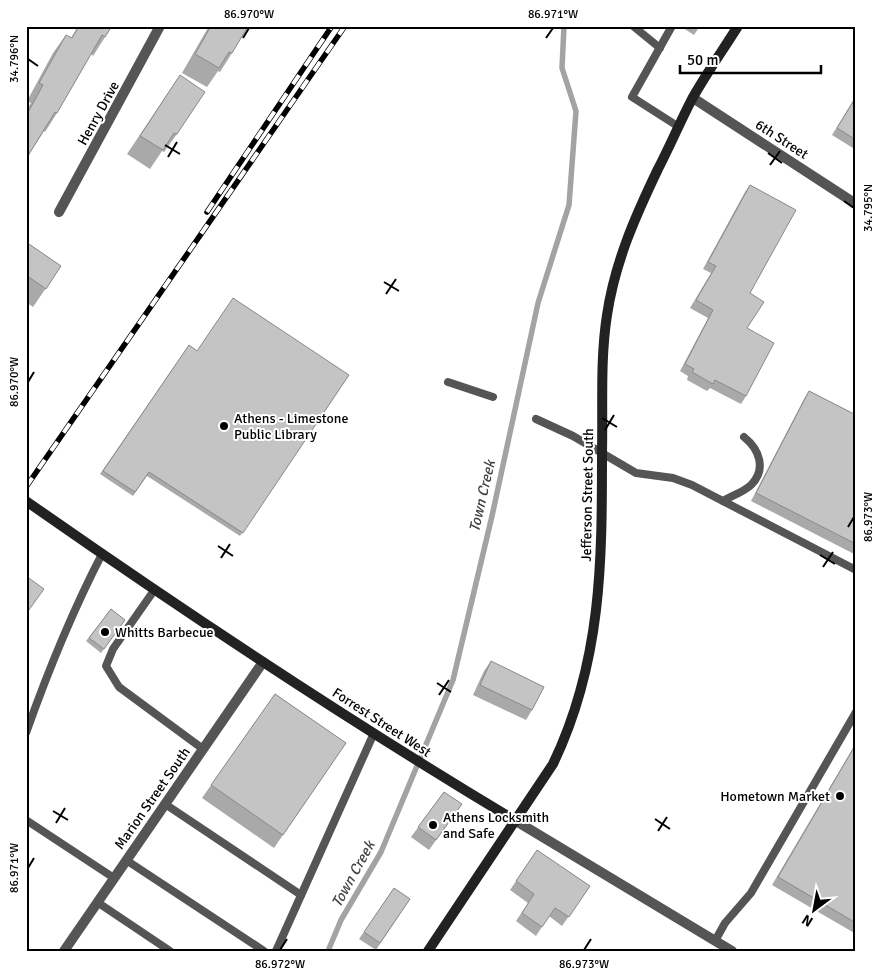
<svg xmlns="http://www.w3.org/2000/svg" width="882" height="977" font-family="Signika,sans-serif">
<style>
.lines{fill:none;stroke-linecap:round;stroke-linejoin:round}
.stream{stroke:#a3a3a3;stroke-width:5.5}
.service{stroke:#555;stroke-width:8}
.minor{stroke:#555;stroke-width:10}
.tertiary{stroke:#555;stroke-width:10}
.secondary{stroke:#222;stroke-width:10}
.rail-casing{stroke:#000;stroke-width:5.5}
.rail{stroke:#fff;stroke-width:4;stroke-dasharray:11;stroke-linecap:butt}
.wall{fill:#a9a9a9}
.building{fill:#c4c4c4;stroke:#898989}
.ticks{fill:none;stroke:#000;stroke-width:2}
.poi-dot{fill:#000;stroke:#fff;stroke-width:2}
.labels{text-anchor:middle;stroke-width:4;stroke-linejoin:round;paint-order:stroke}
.street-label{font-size:14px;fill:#000;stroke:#fff}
.poi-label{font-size:14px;fill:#000;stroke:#fff;text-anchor:start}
.water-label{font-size:15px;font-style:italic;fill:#444;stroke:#fff}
.neatline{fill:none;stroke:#000;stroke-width:2}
.ticks-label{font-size:12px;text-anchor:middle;fill:#000}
</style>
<rect width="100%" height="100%" fill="#fff"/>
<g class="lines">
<polyline class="stream" points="328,951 341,920 381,852 453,680 492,516 538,303 569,205 576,111 562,68 564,26"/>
<g class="service">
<polyline points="633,26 660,48"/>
<polyline points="672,26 632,97 679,127"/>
<polyline points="448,382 493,397"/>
<polyline points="536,419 573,436 636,473 673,478 692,485 856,570"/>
<path d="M723,501C731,496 744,492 751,485C767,469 759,449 744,437"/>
<polyline points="155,589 113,649 106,666 119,687 203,749"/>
<path d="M26,733C48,671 72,612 102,554"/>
<polyline points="165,804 301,895"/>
<polyline points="26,820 114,878"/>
<polyline points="126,860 264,951"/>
<polyline points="97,902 170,951"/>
<polyline points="715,941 725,923 751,893 856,712"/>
<polyline points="276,951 374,733"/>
</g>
<g class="minor">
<polyline points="693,98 856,204"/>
<polyline points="59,212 160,26"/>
<polyline points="64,951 263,662"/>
</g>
<polyline class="tertiary" points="516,821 732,951"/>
<g class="secondary">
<path d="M26,501C186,613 349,721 516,821"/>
<path d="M428,951L553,764C602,662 602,562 602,452C603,406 600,360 607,315C615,262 635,217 658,169C670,146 680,122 692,99C706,74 723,50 738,26"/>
</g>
<g class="rail-casing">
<g id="rail">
<polyline points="207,212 332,26"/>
<polyline points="26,487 345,26"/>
</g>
</g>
<use href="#rail" class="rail"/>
</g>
<g class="wall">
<polygon points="78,26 112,26 93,56 91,54 57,113 45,132 44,131 26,159 26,111 31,103 27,101 53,53 66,35 71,38"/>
<polygon points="209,26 244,26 232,53 220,72 218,71 207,87 182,73"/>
<polygon points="680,26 700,26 694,35"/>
<polygon points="180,75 177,134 164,152 162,151 150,169 127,154"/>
<polygon points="856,96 856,145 853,148 832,135"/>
<polygon points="750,185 750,293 747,328 746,396 741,404 710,388 707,391 687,380 688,376 680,371 708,318 690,308 711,273 703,269 745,192"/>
<polygon points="26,242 61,266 33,307 26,302"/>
<polygon points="189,345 197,351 349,375 240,536 147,476 133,496 100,474"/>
<polygon points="809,391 856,415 856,555 751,501 804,399"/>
<polygon points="111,609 125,620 101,653 86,641"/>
<polygon points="491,661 532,710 526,720 473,695 484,671"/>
<polygon points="275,694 346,743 274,848 202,798"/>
<polygon points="856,743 856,934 772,885"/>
<polygon points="444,792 462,804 429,850 411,837"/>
<polygon points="537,850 590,886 562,926 549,916 536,936 516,921 528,903 510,890"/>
<polygon points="394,888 410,899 376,950 359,939"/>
</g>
<g class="building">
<polygon points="79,26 112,26 105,37 102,35 57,113 55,112 26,159 26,116 43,85 39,83 66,35 72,38"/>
<polygon points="211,26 244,26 247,28 232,53 229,52 219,68 195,54"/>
<polygon points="180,75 205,92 177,134 174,133 163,150 140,136"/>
<polygon points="856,97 856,140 837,128"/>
<polygon points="750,185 796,210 750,293 764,302 747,328 774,343 746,396 715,380 713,384 692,372 694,369 685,364 713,310 696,300 716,266 708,262"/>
<polygon points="26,242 61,266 46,289 26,275"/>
<polygon points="233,298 349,375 243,533 149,472 135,492 103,471 189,345 197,351"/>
<polygon points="809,391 856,415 856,544 756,493"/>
<polygon points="26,576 44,589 26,614"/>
<polygon points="111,609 125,620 104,649 89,638"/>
<polygon points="491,661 544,687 532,710 480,685"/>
<polygon points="275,694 346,743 283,835 211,785"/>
<polygon points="856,744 856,923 778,877"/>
<polygon points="444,792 462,804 436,840 418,827"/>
<polygon points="537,850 590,886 569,917 555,908 542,927 522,913 534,894 516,881"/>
<polygon points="394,888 410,899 380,943 364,932"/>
</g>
<path class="ticks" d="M243,38L249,28M546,38L553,28M28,59L38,66M165,145L180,154M768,153L782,163M168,157L177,142M770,165L780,151M844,201L854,208M384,282L399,291M386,294L396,279M28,382L34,372M602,418L617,427M605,430L614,415M848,527L854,517M218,546L233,556M820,555L835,564M221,558L230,544M823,567L833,552M437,683L451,692M439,695L449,680M53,811L68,820M655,819L670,829M56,823L65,808M658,831L667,817M28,868L34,858M280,950L287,939M584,950L591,939"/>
<g class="poi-dot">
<circle cx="224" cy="426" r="5"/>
<circle cx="105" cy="632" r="5"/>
<circle cx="840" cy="796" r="5"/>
<circle cx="433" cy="825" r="5"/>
</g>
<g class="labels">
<g class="street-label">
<text transform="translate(98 113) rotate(-61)" y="5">Henry Drive</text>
<text transform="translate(782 139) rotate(33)" y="5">6th Street</text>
<text transform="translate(587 495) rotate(-89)" y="5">Jefferson Street South</text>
<text transform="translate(382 722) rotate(33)" y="5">Forrest Street West</text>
<text transform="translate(152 798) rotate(-55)" y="5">Marion Street South</text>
</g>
<g class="poi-label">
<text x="234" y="423">Athens - Limestone<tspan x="234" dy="16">Public Library</tspan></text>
<text x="115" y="637">Whitts Barbecue</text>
<text x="830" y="801" text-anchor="end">Hometown Market</text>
<text x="443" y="822">Athens Locksmith<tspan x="443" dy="16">and Safe</tspan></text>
</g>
<g class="water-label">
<text transform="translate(482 496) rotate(-77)" y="5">Town Creek</text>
<text transform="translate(353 874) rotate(-61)" y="5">Town Creek</text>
</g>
</g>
<rect width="882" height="977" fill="none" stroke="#ffffff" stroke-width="55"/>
<g transform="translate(814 910) rotate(212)" stroke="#ffffff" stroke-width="4" paint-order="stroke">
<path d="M0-4L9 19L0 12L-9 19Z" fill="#000000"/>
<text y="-8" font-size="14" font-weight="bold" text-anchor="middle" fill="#000000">N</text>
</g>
<path d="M680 65v8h141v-8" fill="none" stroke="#000000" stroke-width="2.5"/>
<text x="687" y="65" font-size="15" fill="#000000" stroke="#ffffff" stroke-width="4" paint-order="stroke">50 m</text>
<rect x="28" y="28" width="826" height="922" class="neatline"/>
<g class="ticks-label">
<text x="249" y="18">86.970°W</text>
<text x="553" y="18">86.971°W</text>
<text transform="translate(14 59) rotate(-90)" y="4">34.796°N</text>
<text transform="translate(868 208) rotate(-90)" y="4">34.795°N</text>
<text transform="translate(14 382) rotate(-90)" y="4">86.970°W</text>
<text transform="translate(868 517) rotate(-90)" y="4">86.973°W</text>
<text transform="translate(14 868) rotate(-90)" y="4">86.971°W</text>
<text x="280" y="968">86.972°W</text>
<text x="584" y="968">86.973°W</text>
</g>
</svg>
